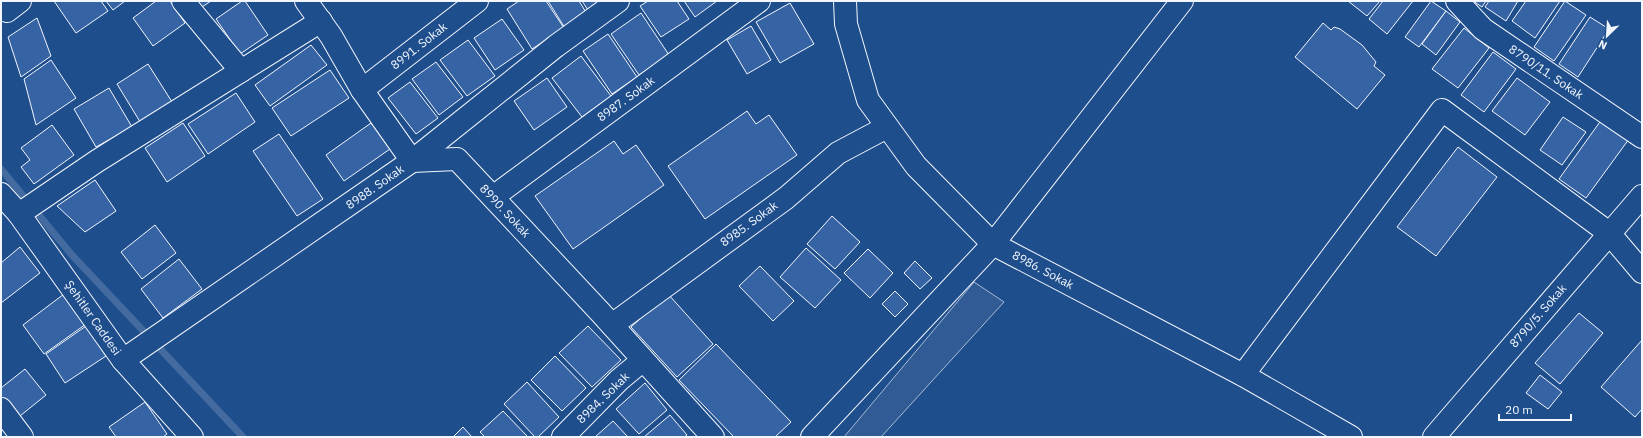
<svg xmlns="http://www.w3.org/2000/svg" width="1643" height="438" font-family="'IBM Plex Sans',sans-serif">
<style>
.built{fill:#305b95;stroke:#a8bbd7}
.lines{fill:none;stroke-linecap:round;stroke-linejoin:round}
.stream{stroke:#446ba0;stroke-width:7}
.building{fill:#3563a3;stroke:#f2f6ff}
.minor-casing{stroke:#f2f6ff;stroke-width:24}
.primary-casing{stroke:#f2f6ff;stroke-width:24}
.minor{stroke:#1f4e8c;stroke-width:22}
.primary{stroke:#1f4e8c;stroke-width:22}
.labels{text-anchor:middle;stroke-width:3;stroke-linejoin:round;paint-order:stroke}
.street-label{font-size:12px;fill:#f2f6ff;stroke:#1f4e8c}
</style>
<rect width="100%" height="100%" fill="#1f4e8c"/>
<polygon class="built" points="974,282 1004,302 881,437 844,437"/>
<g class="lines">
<polyline class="stream" points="1,169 71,254 243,437"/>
</g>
<g class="building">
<polygon points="54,1 101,1 108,11 76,33"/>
<polygon points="106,1 125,1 113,10"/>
<polygon points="156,1 170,1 185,23 153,46 133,18"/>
<polygon points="197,1 211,1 202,7"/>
<polygon points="242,1 245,1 268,35 240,54 216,19"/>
<polygon points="519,1 546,1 564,28 532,49 507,9"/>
<polygon points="548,1 579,1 587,14 565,28"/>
<polygon points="582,1 608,1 590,13"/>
<polygon points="648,1 677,1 689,19 661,37 640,6"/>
<polygon points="684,1 717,1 695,17"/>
<polygon points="1348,1 1380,1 1367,16"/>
<polygon points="1383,1 1413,1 1387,34 1369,19"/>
<polygon points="1431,1 1446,11 1419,47 1405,37"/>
<polygon points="1473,1 1486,1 1482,7"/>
<polygon points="1489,1 1518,1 1506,21 1485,7"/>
<polygon points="1526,1 1560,1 1535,38 1512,21"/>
<polygon points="1565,1 1586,15 1554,61 1534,47"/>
<polygon points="790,3 814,44 780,63 756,22"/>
<polygon points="1446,11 1460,22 1436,55 1422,44"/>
<polygon points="641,13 669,55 639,75 611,34"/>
<polygon points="1590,17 1609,29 1578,77 1559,64"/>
<polygon points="37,18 51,56 21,77 8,37"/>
<polygon points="502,19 524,50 495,70 474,38"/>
<polygon points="1323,23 1331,30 1334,27 1340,29 1362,45 1376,62 1374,66 1385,75 1357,109 1295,57"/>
<polygon points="751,26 771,60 747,74 727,40"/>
<polygon points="1464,28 1489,48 1458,88 1432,69"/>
<polygon points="608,34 637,77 612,94 583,51"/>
<polygon points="468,40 495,76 467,96 440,60"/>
<polygon points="311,45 327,65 270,106 255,85"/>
<polygon points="1493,52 1516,69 1484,112 1461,95"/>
<polygon points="581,56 611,96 582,117 552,78"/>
<polygon points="51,60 76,98 36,125 24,79"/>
<polygon points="436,62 463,97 439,115 412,79"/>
<polygon points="148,64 174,105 142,125 117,84"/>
<polygon points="330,70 349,98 291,136 272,108"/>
<polygon points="547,78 567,107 534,130 514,101"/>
<polygon points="1517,78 1550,102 1525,135 1492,111"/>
<polygon points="410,82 438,118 416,134 388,98"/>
<polygon points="109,88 132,127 96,147 74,109"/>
<polygon points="236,93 255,122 208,154 188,124"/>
<polygon points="747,111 756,124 769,115 797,155 705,219 668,166"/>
<polygon points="1563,117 1586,132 1562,165 1540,150"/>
<polygon points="1602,119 1629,139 1586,198 1559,179"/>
<polygon points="183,123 205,156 167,182 145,148"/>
<polygon points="371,123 390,149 344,181 326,155"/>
<polygon points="52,125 74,155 34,184 21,167 30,160 21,148"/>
<polygon points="279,134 323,199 297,216 253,151"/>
<polygon points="614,141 623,154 636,145 664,185 573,249 535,196"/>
<polygon points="1458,147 1497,177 1436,256 1397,227"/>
<polygon points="95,180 116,211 85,232 57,206"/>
<polygon points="832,216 860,242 835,269 807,244"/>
<polygon points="155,225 176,253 142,279 121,252"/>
<polygon points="20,247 40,273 1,303 1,263"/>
<polygon points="806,248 841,280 815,308 780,277"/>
<polygon points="868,249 893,273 870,298 844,273"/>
<polygon points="179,259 202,289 163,318 141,289"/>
<polygon points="915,261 932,278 920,289 904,273"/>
<polygon points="760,266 794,301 773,321 739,286"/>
<polygon points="895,291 908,304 895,317 882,304"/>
<polygon points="64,294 86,324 44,354 23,325"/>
<polygon points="668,294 713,344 677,377 631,327"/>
<polygon points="1579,313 1603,333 1560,384 1535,363"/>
<polygon points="86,326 106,356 65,383 46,354"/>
<polygon points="588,326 621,360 592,387 559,353"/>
<polygon points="1642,340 1642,409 1635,417 1601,387"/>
<polygon points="716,344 791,422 775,437 734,437 679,380"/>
<polygon points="555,356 586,388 562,411 531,380"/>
<polygon points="25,369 46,395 15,420 1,402 1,388"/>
<polygon points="1540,375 1562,392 1548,409 1526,393"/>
<polygon points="527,382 559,417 538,437 535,437 504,404"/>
<polygon points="645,383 667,410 639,434 616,409"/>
<polygon points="145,402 167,434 163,437 116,437 109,427"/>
<polygon points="503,411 528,437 485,437 480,432"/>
<polygon points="670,415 687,435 684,437 644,437"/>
<polygon points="613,421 628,437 595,437"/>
<polygon points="463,427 472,437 453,437"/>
</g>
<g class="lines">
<g class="minor-casing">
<g id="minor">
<polyline points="183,1 241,71"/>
<polyline points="306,1 331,36 362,90 412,161 457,159 601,313 713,437"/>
<polyline points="845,1 846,24 868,100 916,166 993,244 1243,375 1351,437"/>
<polyline points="1457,1 1483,29 1642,137"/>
<polyline points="1,2 7,11 20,1"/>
<polyline points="362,90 477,1"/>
<polyline points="1,194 19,214 123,360 192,437"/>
<polyline points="493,197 759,1"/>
<polyline points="19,214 97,161 321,21"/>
<polyline points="612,325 786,198 838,153 887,127"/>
<polyline points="123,360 412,161 556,46 618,1"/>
<polyline points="1243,375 1442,110 1609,233 1642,272"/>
<polyline points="1,409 22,437"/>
<polyline points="563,437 619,380 643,360"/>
<polyline points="812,437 993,244 1182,1"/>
</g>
</g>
<g class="primary-casing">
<polyline id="primary" points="1434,437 1642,196"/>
</g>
<use href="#minor" class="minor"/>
<use href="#primary" class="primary"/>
</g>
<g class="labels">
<g class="street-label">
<text transform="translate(419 46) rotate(-38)" y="4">8991. Sokak</text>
<text transform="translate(1546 72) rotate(34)" y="4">8790/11. Sokak</text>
<text transform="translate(626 99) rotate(-36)" y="4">8987. Sokak</text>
<text transform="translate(375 187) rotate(-35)" y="4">8988. Sokak</text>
<text transform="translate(505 211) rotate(47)" y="4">8990. Sokak</text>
<text transform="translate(749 224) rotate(-36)" y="4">8985. Sokak</text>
<text transform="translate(1043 270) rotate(28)" y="4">8986. Sokak</text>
<text transform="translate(1538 316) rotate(-49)" y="4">8790/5. Sokak</text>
<text transform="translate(93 318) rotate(55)" y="4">Şehitler Caddesi</text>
<text transform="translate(603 398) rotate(-44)" y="4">8984. Sokak</text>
</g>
</g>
<rect width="1643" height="438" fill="none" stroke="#f2f6ff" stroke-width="4"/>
<g transform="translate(1607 36) rotate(205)" stroke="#1f4e8c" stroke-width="3" paint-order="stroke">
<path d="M0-3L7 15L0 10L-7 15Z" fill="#f2f6ff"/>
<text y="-6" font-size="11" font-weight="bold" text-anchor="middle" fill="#f2f6ff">N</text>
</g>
<path d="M1499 414v6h72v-6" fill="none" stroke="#f2f6ff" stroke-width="2"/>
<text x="1505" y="414" font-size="12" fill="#f2f6ff" stroke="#1f4e8c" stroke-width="3" paint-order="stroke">20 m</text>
</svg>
